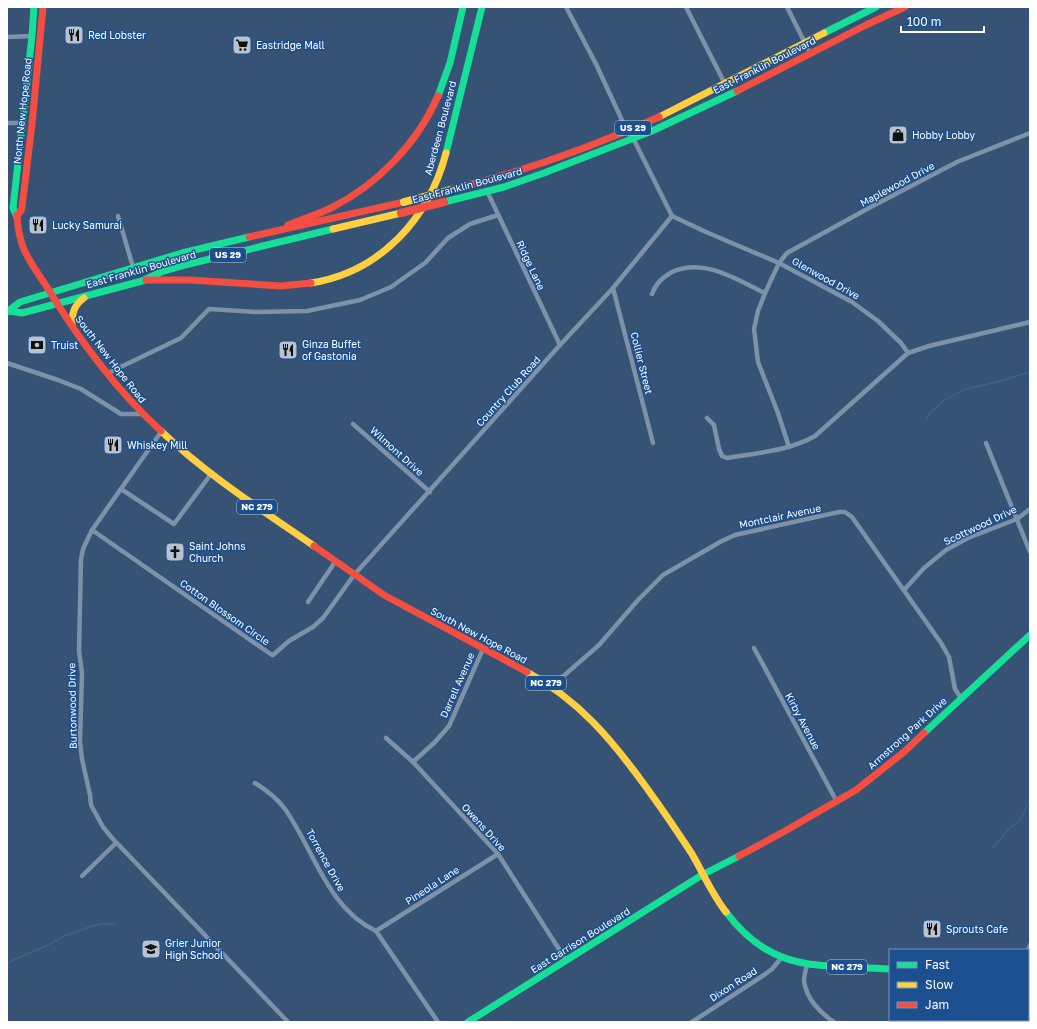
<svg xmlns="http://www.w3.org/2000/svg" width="1037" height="1029" font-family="'Golos Text',sans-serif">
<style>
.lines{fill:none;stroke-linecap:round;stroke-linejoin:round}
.stream{stroke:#3b618d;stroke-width:1.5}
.street{stroke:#7d92a8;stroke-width:4.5}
.fast{stroke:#16e098;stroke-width:7}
.slow{stroke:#ffcf43;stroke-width:7}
.jam{stroke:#f24e42;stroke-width:7}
.slow-bridge{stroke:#ffcf43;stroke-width:8}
.jam-bridge{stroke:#f24e42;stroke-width:8}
.labels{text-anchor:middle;stroke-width:3;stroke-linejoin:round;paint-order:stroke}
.shield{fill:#1b4f8f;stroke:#bbcadd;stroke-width:1}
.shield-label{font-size:9px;font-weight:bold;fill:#fff}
.poi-label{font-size:10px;fill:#fff;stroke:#1b4f8f;text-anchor:start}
.street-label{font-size:10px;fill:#fff;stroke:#1b4f8f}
</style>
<rect width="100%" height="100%" fill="#365274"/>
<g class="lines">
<g class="stream">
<polyline points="926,419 929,414 943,401 965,389 997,382 1030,372"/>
<polyline points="993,848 1008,830 1021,819 1030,800"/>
<polyline points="7,963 52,943 64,936 89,927 101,924 114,924"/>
</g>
<g class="street">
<polyline points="566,7 596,64 627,131 633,138 672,216"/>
<polyline points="686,7 725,84"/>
<polyline points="787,7 810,53"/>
<polyline points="7,37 32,36"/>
<polyline points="7,123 22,123"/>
<polyline points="487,191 560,345"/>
<polyline points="118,216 133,267"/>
<polyline points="672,216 706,232 779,263 852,302 878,321 901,343 908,353 929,346 1030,322"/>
<polyline points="613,288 653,443"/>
<path d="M652,294C656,283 662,278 672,272C704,257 737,280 765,293"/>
<polyline points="7,363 58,380 81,389 121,414 142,414"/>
<polyline points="108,373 181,338 209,309 256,312 307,311 360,300 391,287 425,263 448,238 470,224 498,215"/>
<path d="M707,418L714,425L719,449L722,456L727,458C756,453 789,451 815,436L908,353"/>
<polyline points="353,424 430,492"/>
<polyline points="161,432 92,530 83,549 81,559 79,651 82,673 80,742 82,759 90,795 91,805 103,827 113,839 288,1022"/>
<polyline points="986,443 1030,552"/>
<polyline points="789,447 778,413 758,362 754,329 758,311 765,293 779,263 787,253 869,208 957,162 1030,133"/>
<polyline points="121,489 174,524 211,474"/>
<polyline points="92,530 272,655 273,655 289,641 313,627 323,618 354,575 560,345 613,288 672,216"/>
<polyline points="904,590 924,568 946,550 968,538 1017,519 1030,509"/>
<polyline points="308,602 335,562"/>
<polyline points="754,648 837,802"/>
<polyline points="552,686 599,645 638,600 663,575 720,542 735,535 839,512 845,512 852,517 941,643 949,657 955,689 961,698"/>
<polyline points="386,738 413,762 498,854 566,960"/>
<polyline points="413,762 435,742 449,726 483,649"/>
<path d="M255,783C266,790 277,798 285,809C314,850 327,908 376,931L438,1022"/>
<polyline points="82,876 116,843"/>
<polyline points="376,931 498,854"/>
<polyline points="1028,950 1030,945"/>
<path d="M807,965C806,970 804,975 804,981C806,998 820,1013 834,1022"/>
<polyline points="692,1022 764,975 772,969 782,957"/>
</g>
<g class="fast">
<polyline points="824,33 876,7"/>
<polyline points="438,96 450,63 463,7"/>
<polyline points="446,153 482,7"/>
<polyline points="444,202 504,187 544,173 652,131 737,91"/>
<polyline points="17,217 13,208 32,36 34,7"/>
<polyline points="10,311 22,313 142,281 161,272 185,265 333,229"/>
<polyline points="7,312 20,302 182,253 249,237"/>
<polyline points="924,733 1030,635"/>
<path d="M726,912C773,975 821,964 890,969"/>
<polyline points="978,1020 980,1022"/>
<polyline points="468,1022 702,875 739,856"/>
</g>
<g class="slow">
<polyline points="659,117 824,33"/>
<polyline points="333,229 401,213"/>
<path d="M311,283C381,272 429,218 446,153"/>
<path d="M72,325C72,313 74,305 84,298"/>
<path d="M161,431C207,475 262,510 314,546"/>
<path d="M527,672C579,700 612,740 646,787C662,809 677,831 692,854C703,873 712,894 726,912"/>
</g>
<g class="jam">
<polyline points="737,91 866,25 905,7"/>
<path d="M450,190C522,172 592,147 659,117"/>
<polyline points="17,215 21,211 22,207 32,124 43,7"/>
<path d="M17,217C18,228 19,237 23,247C28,260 37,272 45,284C77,337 115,389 161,431"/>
<path d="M288,225C302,219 317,215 331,208C377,185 417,144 438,96"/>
<polyline points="249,237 404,202"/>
<polyline points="146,280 190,280 281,286 311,283"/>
<polyline points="314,546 384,595 527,672"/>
<polyline points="739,856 785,831 856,790 904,752 924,733"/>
</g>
<polyline class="slow-bridge" points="404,202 450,190"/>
<polyline class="jam-bridge" points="401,213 444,202"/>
</g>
<defs>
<g id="restaurant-square" transform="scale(1)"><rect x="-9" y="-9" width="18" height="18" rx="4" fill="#b9c2ce" stroke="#1b4f8f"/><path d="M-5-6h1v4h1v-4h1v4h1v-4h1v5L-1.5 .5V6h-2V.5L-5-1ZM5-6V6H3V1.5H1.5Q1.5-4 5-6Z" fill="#111"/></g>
<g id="supermarket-square" transform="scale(1)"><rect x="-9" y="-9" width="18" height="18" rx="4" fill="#b9c2ce" stroke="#1b4f8f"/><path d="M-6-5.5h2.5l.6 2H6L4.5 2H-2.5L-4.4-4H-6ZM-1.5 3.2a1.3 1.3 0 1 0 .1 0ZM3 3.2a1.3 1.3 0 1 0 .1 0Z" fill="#111"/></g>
<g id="shop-square" transform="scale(1)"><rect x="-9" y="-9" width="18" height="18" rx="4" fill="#b9c2ce" stroke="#1b4f8f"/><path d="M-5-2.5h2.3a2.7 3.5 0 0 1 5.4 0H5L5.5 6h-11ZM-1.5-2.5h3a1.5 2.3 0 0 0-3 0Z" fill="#111"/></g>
<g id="bank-square" transform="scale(1)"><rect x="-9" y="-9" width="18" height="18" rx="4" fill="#b9c2ce" stroke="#1b4f8f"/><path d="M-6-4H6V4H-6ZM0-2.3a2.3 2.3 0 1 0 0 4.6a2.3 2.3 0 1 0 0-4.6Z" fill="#111"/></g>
<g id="church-square" transform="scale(1)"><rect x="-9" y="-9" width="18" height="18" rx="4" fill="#b9c2ce" stroke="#1b4f8f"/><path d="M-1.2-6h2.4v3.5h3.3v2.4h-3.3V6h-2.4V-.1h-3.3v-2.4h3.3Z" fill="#111"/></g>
<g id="school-square" transform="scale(1)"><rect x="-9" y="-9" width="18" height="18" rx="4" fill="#b9c2ce" stroke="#1b4f8f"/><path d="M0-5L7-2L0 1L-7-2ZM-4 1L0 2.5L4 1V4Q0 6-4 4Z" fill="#111"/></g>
</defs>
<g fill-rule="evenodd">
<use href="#restaurant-square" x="74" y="35"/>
<use href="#supermarket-square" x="242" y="45"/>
<use href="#shop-square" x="898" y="135"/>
<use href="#restaurant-square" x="38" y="225"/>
<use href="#bank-square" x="37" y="345"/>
<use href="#restaurant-square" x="288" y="350"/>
<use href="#restaurant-square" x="113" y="445"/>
<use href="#church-square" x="175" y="552"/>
<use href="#restaurant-square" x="932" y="929"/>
<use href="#school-square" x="151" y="949"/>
</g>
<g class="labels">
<g class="shield">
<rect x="615" y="121" width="36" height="14" rx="3"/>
<rect x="210" y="248" width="36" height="14" rx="3"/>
<rect x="237" y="500" width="40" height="14" rx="3"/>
<rect x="526" y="676" width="40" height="14" rx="3"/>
<rect x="827" y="960" width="40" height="14" rx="3"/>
</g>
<g class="shield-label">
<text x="633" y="131">US 29</text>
<text x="228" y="258">US 29</text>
<text x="257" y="510">NC 279</text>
<text x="546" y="686">NC 279</text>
<text x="847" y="970">NC 279</text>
</g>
<g class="poi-label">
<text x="88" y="39">Red Lobster</text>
<text x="256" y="49">Eastridge Mall</text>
<text x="912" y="139">Hobby Lobby</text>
<text x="52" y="229">Lucky Samurai</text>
<text x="302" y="348">Ginza Buffet<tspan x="302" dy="12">of Gastonia</tspan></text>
<text x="51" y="349">Truist</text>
<text x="127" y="449">Whiskey Mill</text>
<text x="189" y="550">Saint Johns<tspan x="189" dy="12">Church</tspan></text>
<text x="946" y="933">Sprouts Cafe</text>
<text x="165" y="947">Grier Junior<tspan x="165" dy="12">High School</tspan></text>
</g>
<g class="street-label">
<text transform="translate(764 65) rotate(-27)" y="4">East Franklin Boulevard</text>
<text transform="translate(22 111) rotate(-84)" y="4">North New Hope Road</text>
<text transform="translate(440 128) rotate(-75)" y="4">Aberdeen Boulevard</text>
<text transform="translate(897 184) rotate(-28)" y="4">Maplewood Drive</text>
<text transform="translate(467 185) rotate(-15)" y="4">East Franklin Boulevard</text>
<text transform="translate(531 265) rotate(65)" y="4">Ridge Lane</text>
<text transform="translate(141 269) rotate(-16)" y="4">East Franklin Boulevard</text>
<text transform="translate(826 278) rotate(29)" y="4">Glenwood Drive</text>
<text transform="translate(111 359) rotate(52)" y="4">South New Hope Road</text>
<text transform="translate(642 363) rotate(76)" y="4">Collier Street</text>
<text transform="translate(508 391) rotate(-48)" y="4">Country Club Road</text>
<text transform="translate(397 451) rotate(42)" y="4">Wilmont Drive</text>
<text transform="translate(780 516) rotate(-12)" y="4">Montclair Avenue</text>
<text transform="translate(980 525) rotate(-25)" y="4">Scottwood Drive</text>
<text transform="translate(225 612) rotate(35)" y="4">Cotton Blossom Circle</text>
<text transform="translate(479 635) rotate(28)" y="4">South New Hope Road</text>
<text transform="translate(457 685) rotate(-66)" y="4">Darrell Avenue</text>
<text transform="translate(72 706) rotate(-91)" y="4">Burtonwood Drive</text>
<text transform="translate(803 721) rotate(62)" y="4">Kirby Avenue</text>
<text transform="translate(907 733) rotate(-42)" y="4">Armstrong Park Drive</text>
<text transform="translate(484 827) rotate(48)" y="4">Owens Drive</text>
<text transform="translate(326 860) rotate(61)" y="4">Torrence Drive</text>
<text transform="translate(432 885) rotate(-33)" y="4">Pineola Lane</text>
<text transform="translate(580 940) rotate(-32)" y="4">East Garrison Boulevard</text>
<text transform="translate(733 984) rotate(-33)" y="4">Dixon Road</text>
</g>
</g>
<rect width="1037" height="1029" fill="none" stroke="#ffffff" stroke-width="16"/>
<rect x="889" y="949" width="140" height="72" fill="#1b4f8f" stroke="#7695bc"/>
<rect x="897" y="962" width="20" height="6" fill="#16e098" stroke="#7695bc"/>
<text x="925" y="969" font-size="12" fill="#ffffff">Fast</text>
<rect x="897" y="982" width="20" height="6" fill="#ffcf43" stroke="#7695bc"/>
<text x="925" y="989" font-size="12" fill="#ffffff">Slow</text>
<rect x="897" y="1002" width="20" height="6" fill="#f24e42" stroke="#7695bc"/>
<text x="925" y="1009" font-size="12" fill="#ffffff">Jam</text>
<path d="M901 26v6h83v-6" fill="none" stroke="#ffffff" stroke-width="2"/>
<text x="907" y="26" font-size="12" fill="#ffffff" stroke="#1b4f8f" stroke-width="3" paint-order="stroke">100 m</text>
</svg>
